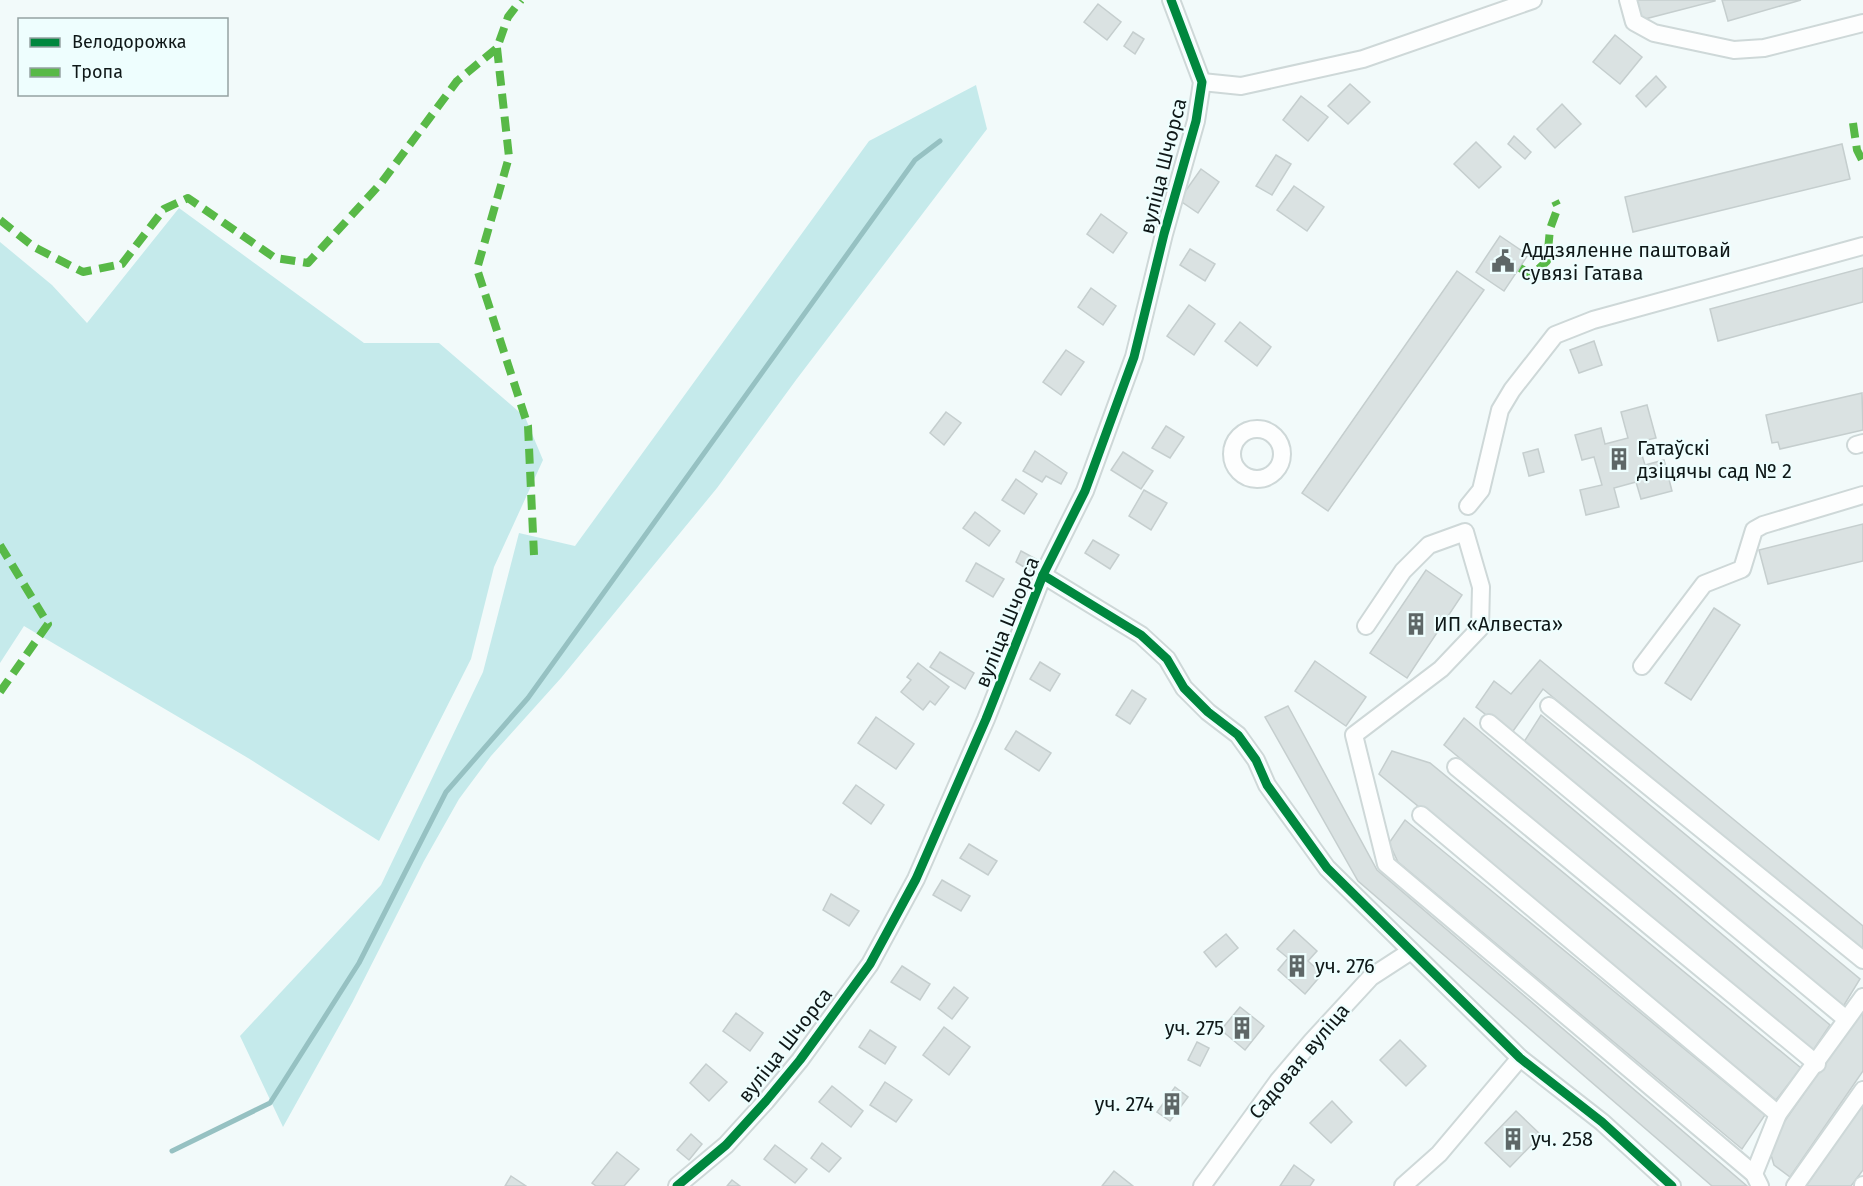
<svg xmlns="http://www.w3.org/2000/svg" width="1863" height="1186" font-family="'Fira Sans',sans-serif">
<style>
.green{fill:#c5eaeb}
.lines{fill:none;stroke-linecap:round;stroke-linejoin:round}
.stream{stroke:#96c1c2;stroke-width:5}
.building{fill:#dae2e2;stroke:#c5cece;stroke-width:1.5}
.minor-casing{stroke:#ced8d8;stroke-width:20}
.minor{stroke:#fdfefe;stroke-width:16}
.quiet{stroke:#58b947;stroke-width:8;stroke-dasharray:15 8;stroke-linecap:butt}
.cycleway-casing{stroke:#eefefe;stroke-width:13}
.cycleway{stroke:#00873e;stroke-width:9}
.labels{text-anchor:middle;stroke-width:4.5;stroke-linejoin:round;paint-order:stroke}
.street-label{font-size:20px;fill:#0f1818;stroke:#eefefe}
.poi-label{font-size:20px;fill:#0f1818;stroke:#eefefe;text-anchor:start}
</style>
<rect width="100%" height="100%" fill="#f2fafa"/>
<g class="green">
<polygon points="976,85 987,129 796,380 717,488 561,678 491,756 459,799 424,861 352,1003 283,1127 240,1036 381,885 483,672 519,533 575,546 869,141"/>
<polygon points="179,208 364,343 439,343 525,417 543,460 494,567 471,659 379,841 248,758 24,626 0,663 0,242 52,285 87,323"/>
</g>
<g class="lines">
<polyline class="stream" points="172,1151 270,1103 359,963 446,792 528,698 915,160 940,141"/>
</g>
<g class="building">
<polygon points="1636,0 1715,0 1715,1 1641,20"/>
<polygon points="1722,0 1801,0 1728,21"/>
<polygon points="1098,4 1121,22 1107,40 1084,22"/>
<polygon points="1133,32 1144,39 1135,54 1124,46"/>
<polygon points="1615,35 1642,57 1620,84 1593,62"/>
<polygon points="1656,76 1666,87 1646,107 1636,96"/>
<polygon points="1350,84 1370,102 1348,124 1328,106"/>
<polygon points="1301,96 1328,117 1308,141 1283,120"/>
<polygon points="1562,104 1581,124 1555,148 1537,129"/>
<polygon points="1514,136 1531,152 1525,159 1508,144"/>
<polygon points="1476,142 1501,167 1479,188 1454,164"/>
<polygon points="1842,144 1850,179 1633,232 1625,197"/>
<polygon points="1276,155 1291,164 1272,195 1256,186"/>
<polygon points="1201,169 1219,182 1198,213 1179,200"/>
<polygon points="1294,186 1324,207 1307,231 1277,210"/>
<polygon points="1101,214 1127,233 1113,253 1087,234"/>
<polygon points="1500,236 1528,255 1504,291 1476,272"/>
<polygon points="1190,249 1215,264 1205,281 1180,265"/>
<polygon points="1863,268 1863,302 1718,341 1710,309"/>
<polygon points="1457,271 1484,290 1328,511 1302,493"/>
<polygon points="1091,288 1116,306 1103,325 1078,307"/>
<polygon points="1189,305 1215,324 1194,355 1167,336"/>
<polygon points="1240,322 1271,347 1257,366 1225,341"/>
<polygon points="1594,341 1602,365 1579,373 1570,350"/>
<polygon points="1066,350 1084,362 1061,395 1043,382"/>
<polygon points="1862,393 1863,430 1780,449 1778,442 1772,443 1766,415"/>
<polygon points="1647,405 1656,438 1638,442 1645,465 1664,460 1672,491 1641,499 1636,482 1614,488 1619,507 1586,515 1580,490 1602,485 1594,457 1582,460 1575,435 1601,428 1605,444 1628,438 1621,412"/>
<polygon points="946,412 961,423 944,445 930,433"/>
<polygon points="1166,426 1184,437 1170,458 1152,448"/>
<polygon points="1538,449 1544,472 1529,476 1523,453"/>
<polygon points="1035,451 1067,473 1061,484 1046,476 1042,482 1023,471"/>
<polygon points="1123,452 1153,471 1141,489 1111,470"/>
<polygon points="1016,479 1037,494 1024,514 1002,500"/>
<polygon points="1144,490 1167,503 1151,530 1129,516"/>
<polygon points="975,512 1000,531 989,546 963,528"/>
<polygon points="1863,524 1863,561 1768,584 1759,550"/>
<polygon points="1093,540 1119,555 1110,569 1085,553"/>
<polygon points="1021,551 1036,559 1030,571 1016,562"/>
<polygon points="976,563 1004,579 993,597 966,581"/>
<polygon points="1426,570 1462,595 1407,678 1370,653"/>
<polygon points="1714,608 1740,625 1691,700 1665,683"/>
<polygon points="940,652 974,673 965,689 930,667"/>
<polygon points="1540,660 1863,926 1863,954 1543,689 1511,734 1476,707 1494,681 1511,694"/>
<polygon points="1315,661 1366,697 1346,726 1295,691"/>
<polygon points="1040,662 1060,674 1050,691 1030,679"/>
<polygon points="918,663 949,687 935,705 930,701 923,710 901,692 911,680 907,677"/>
<polygon points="1132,690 1146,699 1130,724 1116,715"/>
<polygon points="1288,706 1377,870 1747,1186 1712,1186 1358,881 1265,717"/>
<polygon points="1541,715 1860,979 1841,1010 1522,745"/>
<polygon points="876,717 914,744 896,769 858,743"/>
<polygon points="1464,718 1830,1025 1812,1052 1444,745"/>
<polygon points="1016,731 1051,753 1039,771 1005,749"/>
<polygon points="1392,751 1430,763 1801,1068 1776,1100 1379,774"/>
<polygon points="856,785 884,805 871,824 843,803"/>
<polygon points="1405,820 1765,1115 1742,1149 1398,862 1389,843"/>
<polygon points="969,844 997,861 988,875 960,858"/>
<polygon points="942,880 970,896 961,911 933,895"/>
<polygon points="831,894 859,911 849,926 823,910"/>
<polygon points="1294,930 1317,951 1308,961 1322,974 1305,994 1278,970 1288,958 1277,949"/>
<polygon points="1226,934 1238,948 1216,967 1204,952"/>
<polygon points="902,966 930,984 920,1000 891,982"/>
<polygon points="954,987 968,998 952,1019 938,1008"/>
<polygon points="1240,1007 1264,1026 1245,1050 1221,1030"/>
<polygon points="1863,1009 1863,1071 1790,1177 1774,1165 1768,1145"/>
<polygon points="736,1013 763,1033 750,1051 723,1031"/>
<polygon points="944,1027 970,1047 949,1075 923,1055"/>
<polygon points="870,1030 896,1047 885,1064 859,1047"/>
<polygon points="1400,1040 1426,1066 1406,1086 1380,1060"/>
<polygon points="1197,1042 1209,1048 1200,1066 1188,1060"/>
<polygon points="706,1064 727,1082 709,1101 690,1083"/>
<polygon points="885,1082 912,1100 896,1122 870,1105"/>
<polygon points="832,1086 863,1111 851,1127 819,1102"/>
<polygon points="1175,1087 1188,1097 1170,1121 1157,1112"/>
<polygon points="1332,1101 1352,1122 1331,1143 1310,1123"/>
<polygon points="1863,1104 1863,1170 1851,1186 1806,1186"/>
<polygon points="1516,1111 1541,1135 1510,1167 1485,1143"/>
<polygon points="691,1134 702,1144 689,1160 677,1150"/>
<polygon points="822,1143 841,1158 829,1172 811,1158"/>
<polygon points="775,1145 807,1169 795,1183 764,1159"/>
<polygon points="617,1152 639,1169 624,1186 596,1186 592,1183"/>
<polygon points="1294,1165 1314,1180 1310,1186 1280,1186"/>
<polygon points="1114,1171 1133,1186 1102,1186"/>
<polygon points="511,1176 526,1186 505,1186"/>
<polygon points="732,1180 740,1186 727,1186"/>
</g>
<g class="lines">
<g class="minor-casing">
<g id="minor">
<polyline points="1628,0 1634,22 1654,33 1734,50 1764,48 1863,23"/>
<polyline points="1202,82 1241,86 1363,59 1533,0"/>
<circle cx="1257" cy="454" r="25"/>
<polyline points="1856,445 1863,443"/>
<polyline points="1468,506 1481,490 1500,410 1512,390 1555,335 1593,320 1863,246"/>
<polyline points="1043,575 1141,635 1167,659 1184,688 1208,712 1238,735 1256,760 1267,785 1327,868 1520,1058 1602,1122 1672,1186"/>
<polyline points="1366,626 1403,571 1429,545 1465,532 1481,587 1480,628 1441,669 1354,735 1386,864 1754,1174 1760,1186"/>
<polyline points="1642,666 1704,584 1742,569 1754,530 1763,525 1863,495"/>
<polyline points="1549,706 1863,960"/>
<polyline points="1489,723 1846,1019"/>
<polyline points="1456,767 1817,1064"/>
<polyline points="1421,815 1778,1114"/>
<polyline points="1754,1174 1778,1114 1863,997"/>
<polyline points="677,1186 726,1145 766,1101 800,1060 870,964 916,879 986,719 1043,575 1085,491 1134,357 1164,234 1196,121 1202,82 1171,0"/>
<polyline points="1202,1186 1278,1081 1312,1041 1371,977 1411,951"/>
<polyline points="1403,1186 1439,1154 1520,1058"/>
<polyline points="1795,1186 1863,1090"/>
<polyline points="1863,1186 1863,1185"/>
</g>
</g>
<use href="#minor" class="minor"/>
<g class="quiet">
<polyline points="497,48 509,157 477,269 528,426 534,555"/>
<polyline points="1853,123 1857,150 1863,162"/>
<polyline points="0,220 34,247 83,272 122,264 164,209 188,198 275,258 308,263 382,182 457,81 497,48 508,17 521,0"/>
<polyline points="1520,268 1532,275 1547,261 1550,229 1558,207 1555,201"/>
<polyline points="0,545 48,624 0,692"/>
</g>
<g class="cycleway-casing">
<g id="cycleway">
<polyline points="1043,575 1141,635 1167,659 1184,688 1208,712 1238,735 1256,760 1267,785 1327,868 1520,1058 1602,1122 1672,1186"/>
<polyline points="677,1186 726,1145 766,1101 800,1060 870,964 916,879 986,719 1043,575 1085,491 1134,357 1164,234 1196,121 1202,82 1171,0"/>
</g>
</g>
<use href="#cycleway" class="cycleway"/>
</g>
<defs>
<g id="civic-bare" transform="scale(1.8)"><path d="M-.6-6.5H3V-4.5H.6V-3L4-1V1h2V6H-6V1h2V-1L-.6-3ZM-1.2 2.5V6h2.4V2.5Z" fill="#5e6767" stroke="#eefefe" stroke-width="2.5" paint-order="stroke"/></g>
<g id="building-bare" transform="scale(1.8)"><path d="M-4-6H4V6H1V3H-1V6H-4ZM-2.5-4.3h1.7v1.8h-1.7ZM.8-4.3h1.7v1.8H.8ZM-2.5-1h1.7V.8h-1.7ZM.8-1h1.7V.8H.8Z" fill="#5e6767" stroke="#eefefe" stroke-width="2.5" paint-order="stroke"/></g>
</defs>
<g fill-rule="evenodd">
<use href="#civic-bare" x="1503" y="261"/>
<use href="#building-bare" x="1619" y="459"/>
<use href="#building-bare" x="1416" y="624"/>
<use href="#building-bare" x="1297" y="966"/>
<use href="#building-bare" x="1242" y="1028"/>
<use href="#building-bare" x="1172" y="1104"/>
<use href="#building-bare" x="1513" y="1139"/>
</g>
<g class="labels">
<g class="street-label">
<text transform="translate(1163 166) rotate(-76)" y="7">вуліца Шчорса</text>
<text transform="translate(1007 622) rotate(-68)" y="7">вуліца Шчорса</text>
<text transform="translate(785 1045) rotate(-52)" y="7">вуліца Шчорса</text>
<text transform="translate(1299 1061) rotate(-50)" y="7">Садовая вуліца</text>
</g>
<g class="poi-label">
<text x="1521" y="257">Аддзяленне паштовай<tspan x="1521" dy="23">сувязі Гатава</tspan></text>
<text x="1637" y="455">Гатаўскі<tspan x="1637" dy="23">дзіцячы сад № 2</tspan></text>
<text x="1434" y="631">ИП «Алвеста»</text>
<text x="1315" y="973">уч. 276</text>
<text x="1224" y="1035" text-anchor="end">уч. 275</text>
<text x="1154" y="1111" text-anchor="end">уч. 274</text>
<text x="1531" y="1146">уч. 258</text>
</g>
</g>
<rect x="18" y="18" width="210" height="78" fill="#eefefe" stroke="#95a2a2" stroke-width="1.5"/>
<rect x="30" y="38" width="30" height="9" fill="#00873e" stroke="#95a2a2" stroke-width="1.5"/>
<text x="72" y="48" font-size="18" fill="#0f1818">Велодорожка</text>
<rect x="30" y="68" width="30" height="9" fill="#58b947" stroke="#95a2a2" stroke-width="1.5"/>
<text x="72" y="78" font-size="18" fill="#0f1818">Тропа</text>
</svg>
